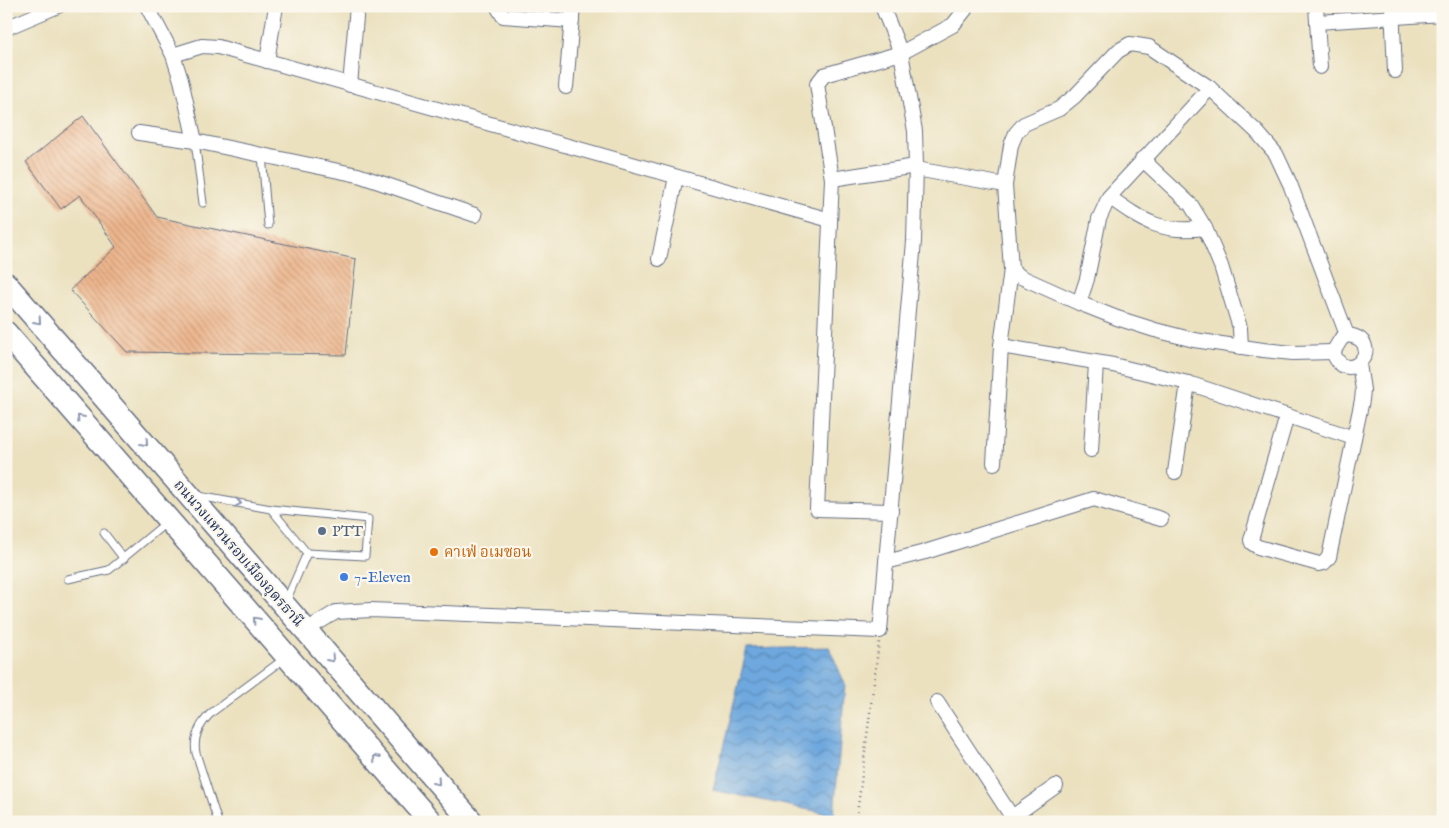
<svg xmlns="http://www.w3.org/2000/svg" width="1449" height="828" font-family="'IM FELL English','Noto Serif Thai',serif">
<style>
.water{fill:url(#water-waves);stroke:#446c9e}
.building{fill:url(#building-back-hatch)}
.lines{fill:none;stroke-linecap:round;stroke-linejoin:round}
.service-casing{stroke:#646d80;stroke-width:9}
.minor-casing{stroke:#646d80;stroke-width:16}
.primary-casing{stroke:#646d80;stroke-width:25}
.path{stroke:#646d80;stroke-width:2.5;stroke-dasharray:1 4;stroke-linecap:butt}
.service{stroke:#fff;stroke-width:7}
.minor{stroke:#fff;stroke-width:14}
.primary{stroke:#fff;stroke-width:22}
.oneway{stroke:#8d97ae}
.service-dot{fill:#5c6f8a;stroke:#fbf7ec;stroke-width:2}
.food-dot{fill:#e8710a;stroke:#fbf7ec;stroke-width:2}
.shop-dot{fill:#3f7fe0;stroke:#fbf7ec;stroke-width:2}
.labels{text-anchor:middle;stroke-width:4.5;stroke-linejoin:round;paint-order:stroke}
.service-label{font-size:15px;fill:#4e5e75;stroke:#fbf7ec;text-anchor:start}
.food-label{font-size:15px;fill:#c56008;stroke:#fbf7ec;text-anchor:start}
.street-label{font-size:15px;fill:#1b2f5e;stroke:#fbf7ec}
.shop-label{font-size:15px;fill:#366cbe;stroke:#fbf7ec;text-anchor:start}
</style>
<defs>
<pattern id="water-waves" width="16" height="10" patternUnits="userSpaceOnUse" patternTransform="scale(1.25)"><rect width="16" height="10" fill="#6ea8de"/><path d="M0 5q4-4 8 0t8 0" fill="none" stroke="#5a89b7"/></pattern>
<pattern id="building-back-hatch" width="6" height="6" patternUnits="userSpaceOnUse" patternTransform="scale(1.25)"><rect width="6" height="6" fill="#eeb68c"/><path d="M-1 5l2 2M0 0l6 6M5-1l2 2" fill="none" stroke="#c09476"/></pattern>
</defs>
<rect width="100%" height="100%" fill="#fbf7ec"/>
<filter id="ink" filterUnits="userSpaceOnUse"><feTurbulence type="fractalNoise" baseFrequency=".02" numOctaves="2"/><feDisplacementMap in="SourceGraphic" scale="10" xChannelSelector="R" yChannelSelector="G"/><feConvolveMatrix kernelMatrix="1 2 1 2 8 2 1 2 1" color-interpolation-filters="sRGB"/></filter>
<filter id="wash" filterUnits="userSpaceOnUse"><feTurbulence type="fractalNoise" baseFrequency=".0096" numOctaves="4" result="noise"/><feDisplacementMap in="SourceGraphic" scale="20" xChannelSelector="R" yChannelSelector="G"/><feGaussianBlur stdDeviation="1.12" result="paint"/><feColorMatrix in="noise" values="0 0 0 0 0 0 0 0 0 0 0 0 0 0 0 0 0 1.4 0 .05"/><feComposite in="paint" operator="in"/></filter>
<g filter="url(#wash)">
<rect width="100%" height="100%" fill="#ebe1bf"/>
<polygon class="water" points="829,647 845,684 834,815 713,790 747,649"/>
<g id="blocks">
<polygon class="building" points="83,116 157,217 356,259 346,355 127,352 70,290 116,247 80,195 61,209 26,162"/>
</g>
</g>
<g filter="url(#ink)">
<use href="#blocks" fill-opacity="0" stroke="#646d80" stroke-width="1"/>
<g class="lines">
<g class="service-casing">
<g id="service">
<polyline points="195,141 203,203"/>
<polyline points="262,155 268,225"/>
<polyline points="198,496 271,509 307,553 286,601"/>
<polyline points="271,509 368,519 365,556 307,553"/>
<polyline points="104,533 124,559"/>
<polyline points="68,579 109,570 167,522"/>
<path d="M218,822L196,753C193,737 199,725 211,713L285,658"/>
</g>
</g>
<g class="minor-casing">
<g id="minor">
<polyline points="147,6 173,55 181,80 195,141"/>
<polyline points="497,6 503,16 572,21"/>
<polyline points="1316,6 1320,67"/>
<polyline points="1392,6 1395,71"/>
<polyline points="1317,22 1443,14"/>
<polyline points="6,28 58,6"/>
<polyline points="173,55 202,46 218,47 830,220"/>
<polyline points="267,61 276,6"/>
<polyline points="350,85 357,6"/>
<polyline points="566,87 573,6"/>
<polyline points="139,133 195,141 358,175 475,215"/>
<polyline points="1142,159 1191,205 1205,228 1221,266 1240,328 1241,347"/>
<polyline points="916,169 1005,185"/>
<polyline points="832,179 916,166"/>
<path d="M1109,197C1143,221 1161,234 1205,228"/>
<polyline points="659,259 676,177"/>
<polyline points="1011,269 1021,277 1079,303 1117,318 1155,330 1194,340 1263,350 1293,353 1333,352"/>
<polyline points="1079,303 1087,279 1099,219 1109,197 1210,88"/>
<path d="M1347,335C1389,340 1348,392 1333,352L1341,339Z"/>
<polyline points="1001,346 1113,365 1188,383 1354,438"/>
<polyline points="1287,416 1251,540 1252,543 1258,547 1319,564 1324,563 1329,557 1362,400 1363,390 1359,364"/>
<polyline points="1091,450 1096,363"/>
<polyline points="994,463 1001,346 1011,269 1005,185 1011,145 1016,133 1024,124 1059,109 1075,96 1118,51 1130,44 1149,47 1210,88 1257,132 1276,154 1290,184 1347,335"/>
<polyline points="1175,472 1188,383"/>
<polyline points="891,511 817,509 832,179 817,84 824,75 901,53 953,25 965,10 965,6"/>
<polyline points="886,562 925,552 1094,499 1161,519"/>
<polyline points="306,630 336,612 371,610 880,631 914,241 916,166 915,131 901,53 882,6"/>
<polyline points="937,702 1012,817 1056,786"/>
</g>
</g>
<g class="primary-casing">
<g id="primary">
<polyline points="6,284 472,822"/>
<polyline points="6,333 431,822"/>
</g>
</g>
<polyline class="path" points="856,822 879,642"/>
<use href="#service" class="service"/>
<use href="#minor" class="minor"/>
<use href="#primary" class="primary"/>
</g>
<defs><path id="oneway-chevron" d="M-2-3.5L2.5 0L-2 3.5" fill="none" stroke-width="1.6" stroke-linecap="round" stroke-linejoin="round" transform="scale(1.25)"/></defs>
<g class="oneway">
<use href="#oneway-chevron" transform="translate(38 321) rotate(49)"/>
<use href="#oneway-chevron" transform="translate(80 418) rotate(-131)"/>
<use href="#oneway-chevron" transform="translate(145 443) rotate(49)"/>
<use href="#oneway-chevron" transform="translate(238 503) rotate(10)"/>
<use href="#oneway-chevron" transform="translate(256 620) rotate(-131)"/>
<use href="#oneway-chevron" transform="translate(331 659) rotate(49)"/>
<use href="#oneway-chevron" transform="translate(376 758) rotate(-131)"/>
<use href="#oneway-chevron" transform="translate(437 782) rotate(49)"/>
</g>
</g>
<circle class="service-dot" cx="322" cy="531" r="5"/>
<circle class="food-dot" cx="434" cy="552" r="5"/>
<circle class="shop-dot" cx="344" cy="577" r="5"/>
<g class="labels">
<g class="service-label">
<text x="332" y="536">PTT</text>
</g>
<g class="food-label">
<text x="444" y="557">คาเฟ่ อเมซอน</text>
</g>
<g class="street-label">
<text transform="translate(239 553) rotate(49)" y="5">ถนนวงแหวนรอบเมืองอุดรธานี</text>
</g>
<g class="shop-label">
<text x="354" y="582">7-Eleven</text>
</g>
</g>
<rect width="1449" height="828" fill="none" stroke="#fbf7ec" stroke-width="25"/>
</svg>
